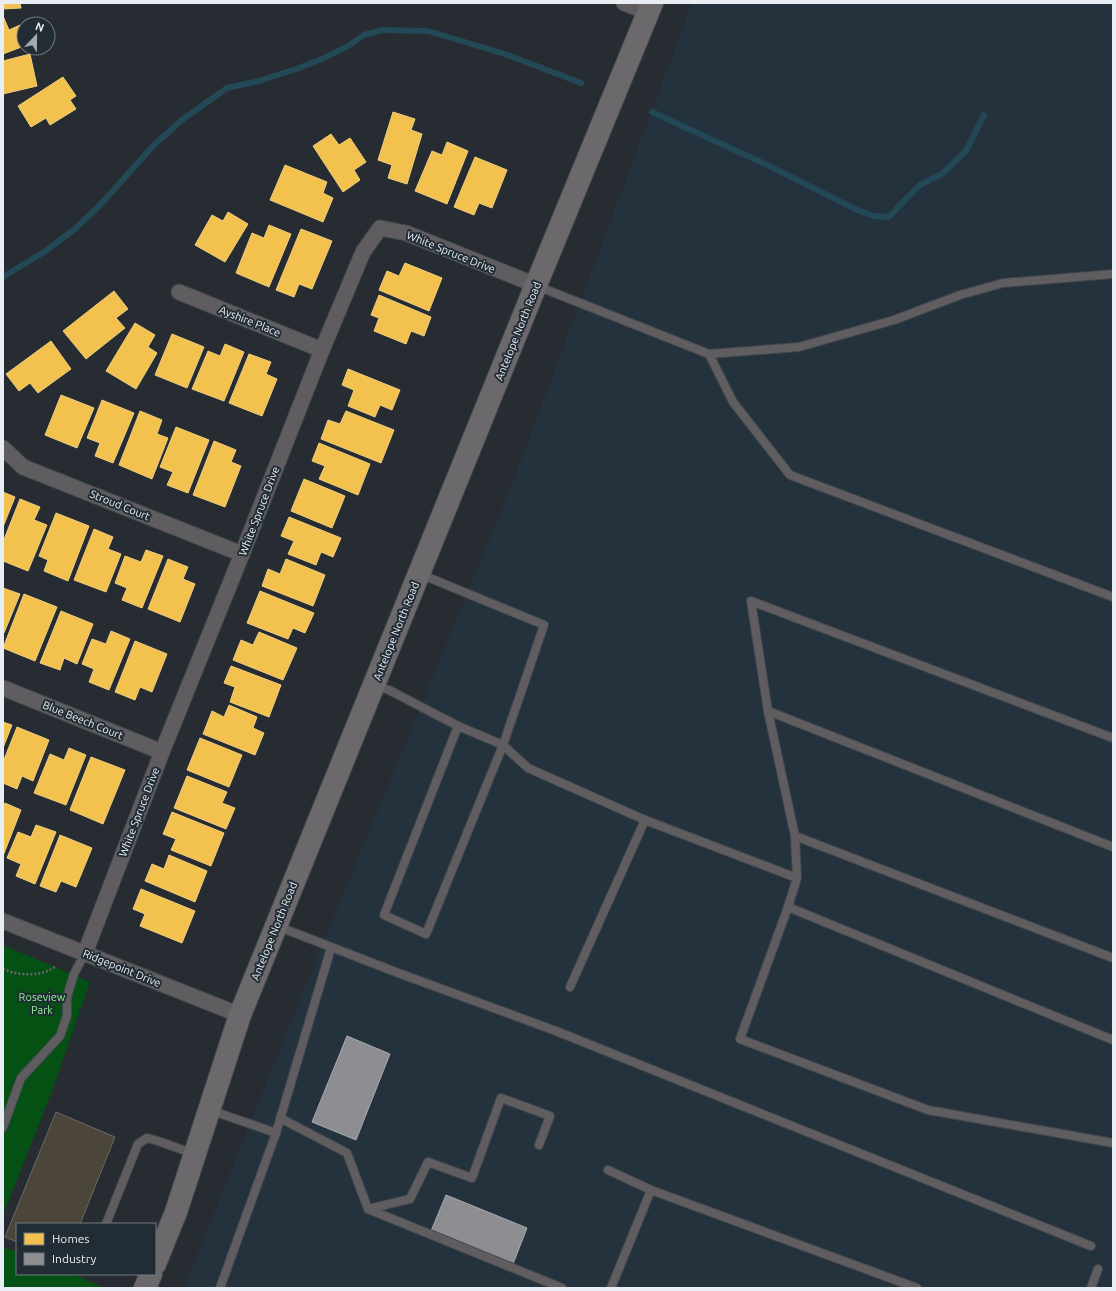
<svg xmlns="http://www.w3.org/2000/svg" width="1116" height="1291" font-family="Ubuntu,sans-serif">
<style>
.built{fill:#24323e}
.green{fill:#055013}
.homes{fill:#f2c14e;stroke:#efce80}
.industry{fill:#8d8d92;stroke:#a8aaaf}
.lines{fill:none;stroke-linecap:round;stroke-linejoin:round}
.stream{stroke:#234856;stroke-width:6}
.building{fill:#4b453a;stroke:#696969}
.service-casing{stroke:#42474b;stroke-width:10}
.minor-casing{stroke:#42474b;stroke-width:17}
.secondary-casing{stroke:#42474b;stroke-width:24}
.path{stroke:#676769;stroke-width:2.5;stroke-dasharray:2 2;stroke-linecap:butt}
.service{stroke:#5f5d5f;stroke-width:8}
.minor{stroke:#5f5d5f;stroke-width:15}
.secondary{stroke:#6b696b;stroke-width:22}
.labels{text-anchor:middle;stroke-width:4;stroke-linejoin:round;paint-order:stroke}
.street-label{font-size:11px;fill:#e8eef4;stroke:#222c35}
.park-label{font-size:11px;fill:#93f494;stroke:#222c35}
</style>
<rect width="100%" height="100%" fill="#262c31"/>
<polygon class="built" points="692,3 1113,3 1113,1288 184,1288 293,1016 512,484"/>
<g class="green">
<polygon points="3,945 90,982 52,1091 3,1215"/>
<polygon points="3,1247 17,1252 17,1274 72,1274 100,1286 99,1288 3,1288"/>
</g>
<g class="homes">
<polygon points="3,3 20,3 21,8 3,9"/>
<polygon points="3,16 9,30 20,25 24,36 24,46 3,54"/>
<polygon points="30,54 37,86 3,94 3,61"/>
<polygon points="63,77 76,96 70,100 76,109 50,125 46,118 31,127 18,106"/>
<polygon points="393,112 415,119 411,130 422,134 407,184 388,178 392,165 378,160"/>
<polygon points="331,134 339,145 350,138 366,162 354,170 360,180 343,192 313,146"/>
<polygon points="447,142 468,151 447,204 415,191 432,151 442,155"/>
<polygon points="475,157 507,170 492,208 479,203 474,215 454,207"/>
<polygon points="285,165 327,182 323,193 333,198 323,222 270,200"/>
<polygon points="228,212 248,224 225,262 195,245 212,215 223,221"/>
<polygon points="269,225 291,234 269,287 236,273 252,233 264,238"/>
<polygon points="301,229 332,241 312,289 299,284 294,297 276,290"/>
<polygon points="405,263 442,278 429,311 379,290 387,271 399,276"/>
<polygon points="114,291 128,309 116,318 125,328 86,359 63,331"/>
<polygon points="379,295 431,317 424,336 411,331 406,344 374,331 379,318 371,315"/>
<polygon points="135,323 155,335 148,347 157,353 136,389 106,371"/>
<polygon points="172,334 204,347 187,388 155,375"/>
<polygon points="51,341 71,369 38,393 30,383 19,391 6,374"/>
<polygon points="225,344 244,352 224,401 192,389 208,351 220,356"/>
<polygon points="249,354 271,362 266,374 277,379 262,416 229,403"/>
<polygon points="348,369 400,390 392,410 380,405 375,417 348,406 354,390 342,385"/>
<polygon points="61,395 94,408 77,448 45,435"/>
<polygon points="102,400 134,413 113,463 95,456 100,443 87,438"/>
<polygon points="140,411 162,420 157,434 168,438 152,479 119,465"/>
<polygon points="346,411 394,430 381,463 321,439 328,420 340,424"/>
<polygon points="176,427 209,440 188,493 167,485 173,472 160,467"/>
<polygon points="214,441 236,450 231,462 241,466 225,507 193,495"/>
<polygon points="319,443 370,464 358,495 319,479 325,466 312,461"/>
<polygon points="304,479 345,496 332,528 291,511"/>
<polygon points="3,492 15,497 3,527"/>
<polygon points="20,499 40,507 34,520 47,525 28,571 3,561 3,542"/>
<polygon points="56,513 89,526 68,581 44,571 48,560 39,556"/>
<polygon points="289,517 341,538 333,557 321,552 316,565 288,554 294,541 281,536"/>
<polygon points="94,529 113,537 108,549 121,554 106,592 74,580"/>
<polygon points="146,550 163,556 142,608 122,600 127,588 115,583 125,556 141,562"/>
<polygon points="168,559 188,567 183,579 195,584 180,622 148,609"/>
<polygon points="286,559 325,575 313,606 262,586 268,569 280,574"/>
<polygon points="3,588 20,594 4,633 3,633"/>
<polygon points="260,591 314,613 305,633 293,628 288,639 247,623"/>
<polygon points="24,594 57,607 35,661 3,648"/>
<polygon points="61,611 93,624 77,664 64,658 60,670 40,663"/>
<polygon points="111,631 130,639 109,690 89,682 94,669 82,664 92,639 106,644"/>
<polygon points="259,632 297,648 283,680 233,660 241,640 253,645"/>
<polygon points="135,641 167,654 152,692 140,687 135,700 115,692"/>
<polygon points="231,666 281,685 269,717 230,702 235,687 224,683"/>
<polygon points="229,705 257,717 253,728 264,733 255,755 203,734 212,711 224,717"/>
<polygon points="3,722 12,725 3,748"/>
<polygon points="17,727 49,740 33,781 22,776 17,789 3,783 3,762"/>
<polygon points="200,738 242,755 229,787 187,770"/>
<polygon points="69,748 86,755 66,805 34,793 50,754 64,760"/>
<polygon points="91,757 125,770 103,824 70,810"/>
<polygon points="187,776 227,792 222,803 235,808 226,829 174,808"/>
<polygon points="5,803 21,810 3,856 3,807"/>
<polygon points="172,812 224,833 211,866 171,850 176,839 163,834"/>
<polygon points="36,825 56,832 35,884 16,876 21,864 7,858 18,832 31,837"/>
<polygon points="60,835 92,848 76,887 61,881 56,892 40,886"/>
<polygon points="169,855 207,871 195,902 145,881 152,864 164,869"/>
<polygon points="141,889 195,911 182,943 140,926 145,914 133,909"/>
</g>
<g class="industry">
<polygon points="347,1036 390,1054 356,1140 312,1122"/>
<polygon points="446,1195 527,1228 513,1264 431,1231"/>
</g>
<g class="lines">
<g class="stream">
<polyline points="652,112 765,164 857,210 874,216 889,217 904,201 920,185 943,173 966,151 984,115"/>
<polyline points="3,277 44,252 75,229 101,204 153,146 183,119 227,88 259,81 299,68 324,58 348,46 364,35 383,30 428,31 505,54 581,83"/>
</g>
</g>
<polygon class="building" points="56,1112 115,1137 80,1224 17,1224 17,1242 5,1237"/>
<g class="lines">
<g class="service-casing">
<g id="service">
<polyline points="537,286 709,354 799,347 894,320 960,295 1003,283 1113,274"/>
<polyline points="709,354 733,402 790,475 1113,597"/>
<polyline points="420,574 544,625 503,745 458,726 384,915 426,934 503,745 528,768 645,820 570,987"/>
<polyline points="374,686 389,690 458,726"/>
<polyline points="768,711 1113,847"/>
<polyline points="645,820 797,878 795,836 768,711 751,601 1113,738"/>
<polyline points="795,836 1113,958"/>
<polyline points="797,878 788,907 740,1039 928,1110 1113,1143"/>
<polyline points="788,907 1113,1040"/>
<polyline points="277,926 393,971 556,1031 1091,1246"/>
<polyline points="210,1110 276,1133 331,948"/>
<polyline points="280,1118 347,1153 368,1209 562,1288"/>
<polyline points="3,1127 21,1078 60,1036 67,1016 67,997 74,974 85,953"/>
<polyline points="608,1170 651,1190 917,1288"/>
<polyline points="368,1209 410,1199 428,1162 472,1178 501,1098 550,1116 539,1145"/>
<polyline points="106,1224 138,1144 147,1138 158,1141 194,1154"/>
<polyline points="220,1288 276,1133"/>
<polyline points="611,1288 651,1190"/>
<polyline points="1091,1288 1098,1269"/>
</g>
</g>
<g class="minor-casing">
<g id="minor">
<polyline points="624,3 647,12"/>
<polyline points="179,292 322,350"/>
<polyline points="3,448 23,467 242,554"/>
<polyline points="3,688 162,752"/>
<polyline points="3,921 240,1015"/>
<polyline points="85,953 162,752 242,554 322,350 363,252 380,228 406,233 536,285"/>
</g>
</g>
<g class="secondary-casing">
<g id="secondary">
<polyline points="155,1264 176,1212 240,1015 536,285 652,3"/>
<polyline points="145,1288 151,1274"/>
</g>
</g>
<path class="path" d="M3,969C19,976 40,977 55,967"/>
<use href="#service" class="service"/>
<use href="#minor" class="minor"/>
<use href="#secondary" class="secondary"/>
</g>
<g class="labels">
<g class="street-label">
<text transform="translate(451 252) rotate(22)" y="4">White Spruce Drive</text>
<text transform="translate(250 321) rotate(22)" y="4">Ayshire Place</text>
<text transform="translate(518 331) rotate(-68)" y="4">Antelope North Road</text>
<text transform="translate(120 505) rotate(22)" y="4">Stroud Court</text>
<text transform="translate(259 511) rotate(-69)" y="4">White Spruce Drive</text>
<text transform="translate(396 631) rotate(-68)" y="4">Antelope North Road</text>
<text transform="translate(83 720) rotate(22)" y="4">Blue Beech Court</text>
<text transform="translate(139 812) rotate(-69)" y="4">White Spruce Drive</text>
<text transform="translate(274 931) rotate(-68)" y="4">Antelope North Road</text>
<text transform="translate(122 968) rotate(22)" y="4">Ridgepoint Drive</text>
</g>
<g class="park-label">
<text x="42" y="1001">Roseview<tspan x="42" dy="13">Park</tspan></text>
</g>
</g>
<rect width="1116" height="1291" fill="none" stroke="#e8eef4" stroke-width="8"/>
<rect x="16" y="1223" width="140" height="52" fill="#222c35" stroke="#717a81"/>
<rect x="24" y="1233" width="20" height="12" fill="#f2c14e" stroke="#717a81"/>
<text x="52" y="1243" font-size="12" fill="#e8eef4">Homes</text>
<rect x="24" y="1253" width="20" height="12" fill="#8d8d92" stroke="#717a81"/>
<text x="52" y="1263" font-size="12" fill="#e8eef4">Industry</text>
<g transform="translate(36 36) rotate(22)"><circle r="19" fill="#222c35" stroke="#717a81"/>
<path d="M0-3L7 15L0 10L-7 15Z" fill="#a4aab0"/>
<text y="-6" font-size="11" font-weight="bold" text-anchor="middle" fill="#e8eef4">N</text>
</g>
</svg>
